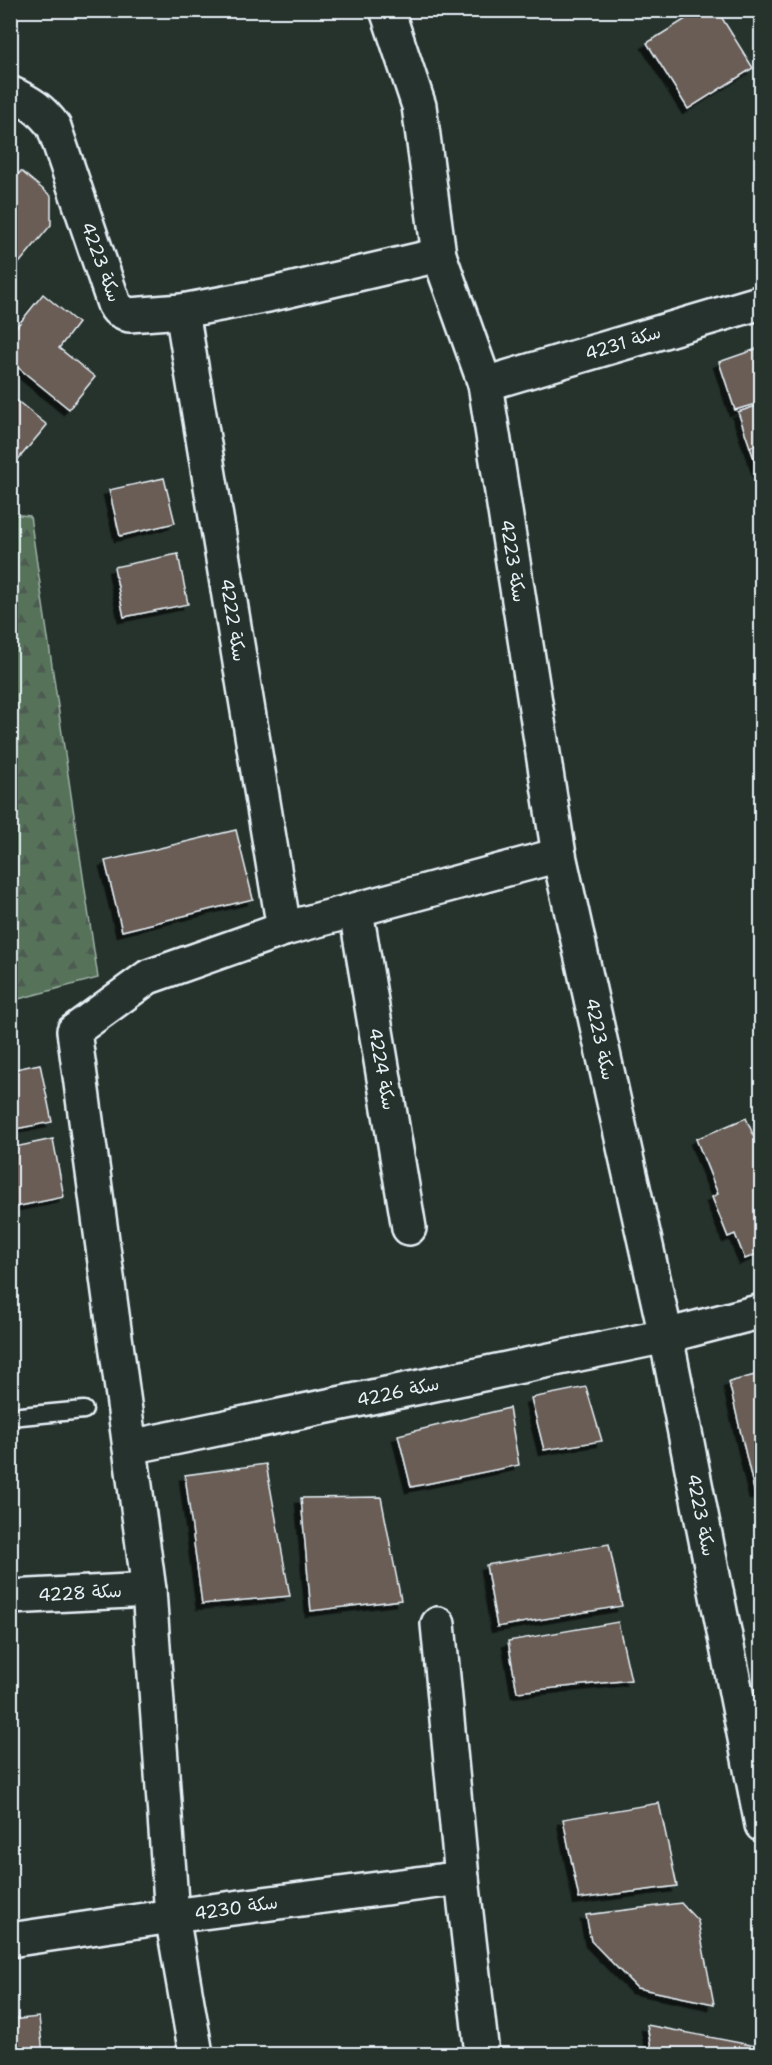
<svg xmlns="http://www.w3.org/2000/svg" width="772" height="2065" font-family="'Shantell Sans','Playpen Sans Arabic',sans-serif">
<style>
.forest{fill:url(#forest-firs);stroke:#a0b2a9;stroke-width:1.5}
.building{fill:#695d56;stroke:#e8f1f8;stroke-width:1.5;filter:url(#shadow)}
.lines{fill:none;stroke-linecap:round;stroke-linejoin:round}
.service-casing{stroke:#e8f1f8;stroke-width:21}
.minor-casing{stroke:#e8f1f8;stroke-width:38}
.service{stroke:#26332d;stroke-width:16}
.minor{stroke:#26332d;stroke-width:33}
.labels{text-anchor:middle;stroke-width:4.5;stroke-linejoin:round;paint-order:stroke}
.street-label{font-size:18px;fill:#e8f1f8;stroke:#26332d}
</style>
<defs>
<pattern id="forest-firs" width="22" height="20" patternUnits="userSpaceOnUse" patternTransform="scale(1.5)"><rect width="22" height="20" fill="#57735a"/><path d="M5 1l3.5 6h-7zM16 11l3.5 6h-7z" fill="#4e5b51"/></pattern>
<filter id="shadow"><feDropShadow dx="-5.5" dy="5.5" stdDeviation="0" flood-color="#0009"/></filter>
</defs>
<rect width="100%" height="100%" fill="#26332d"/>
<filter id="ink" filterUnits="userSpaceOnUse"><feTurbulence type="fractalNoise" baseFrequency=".0167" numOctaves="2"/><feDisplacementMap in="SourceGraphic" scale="12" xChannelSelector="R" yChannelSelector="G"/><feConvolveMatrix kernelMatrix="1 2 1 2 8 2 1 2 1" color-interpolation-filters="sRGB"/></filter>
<g filter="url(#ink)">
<polygon class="forest" points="11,514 30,516 98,978 11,1001"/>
<g class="building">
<polygon points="700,10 717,10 753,68 688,109 647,43"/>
<polygon points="21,171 51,196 51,225 10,274 10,184"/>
<polygon points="43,294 78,323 59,348 95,377 69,409 10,361 10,335"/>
<polygon points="762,347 762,402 735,410 719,362"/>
<polygon points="10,395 47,425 10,469"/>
<polygon points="762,404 762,443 750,447 738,412"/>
<polygon points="762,443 762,482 750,447"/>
<polygon points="164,478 175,523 120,536 109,490"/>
<polygon points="178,554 188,604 124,617 114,567"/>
<polygon points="236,830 253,899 122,931 105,861"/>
<polygon points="40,1064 52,1122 10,1130 10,1070"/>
<polygon points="746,1118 762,1155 762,1252 745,1259 735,1234 728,1237 712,1197 718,1194 696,1139"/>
<polygon points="53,1139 64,1197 10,1208 10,1148"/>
<polygon points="762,1373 762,1493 755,1494 729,1382"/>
<polygon points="586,1387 602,1441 544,1450 531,1398"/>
<polygon points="509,1408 519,1465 411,1487 398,1435"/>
<polygon points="266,1464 290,1596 202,1604 185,1475"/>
<polygon points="381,1497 401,1600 311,1611 301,1498"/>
<polygon points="609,1544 622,1606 497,1627 486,1565"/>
<polygon points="618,1622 631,1680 517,1692 508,1641"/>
<polygon points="659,1803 677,1886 579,1899 563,1819"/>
<polygon points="681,1903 698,1921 714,2004 637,1988 591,1941 586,1915"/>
<polygon points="39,2017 43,2054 10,2054 10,2020"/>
<polygon points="647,2025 756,2046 756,2054 652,2054"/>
</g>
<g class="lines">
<g class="service-casing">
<polyline id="service" points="10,1417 84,1410"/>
</g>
<g class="minor-casing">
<g id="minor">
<polyline points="387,10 419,106 439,255 485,384 559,855 666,1336 762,1825"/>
<path d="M10,93C30,102 42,110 54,127L114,304L117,309L129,315L182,311L268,295L439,255"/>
<polyline points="182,311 284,929"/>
<polyline points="485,384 762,302"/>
<polyline points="356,911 409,1228"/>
<polyline points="130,1447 666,1336 762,1311"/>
<polyline points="10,1597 149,1590"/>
<polyline points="438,1624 462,1878 482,2054"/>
<polyline points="10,1940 172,1916 462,1878"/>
<polyline points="196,2054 172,1916 149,1590 74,1031 148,977 284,929 559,855"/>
</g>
</g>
<use href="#service" class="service"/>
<use href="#minor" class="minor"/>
</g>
</g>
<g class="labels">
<g class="street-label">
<text transform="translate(101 262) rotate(70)" y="6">سكة 4223</text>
<text transform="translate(623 343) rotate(-17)" y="6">سكة 4231</text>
<text transform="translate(513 561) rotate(81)" y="6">سكة 4223</text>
<text transform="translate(233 620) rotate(81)" y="6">سكة 4222</text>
<text transform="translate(600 1039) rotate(78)" y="6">سكة 4223</text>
<text transform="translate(382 1069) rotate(80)" y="6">سكة 4224</text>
<text transform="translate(398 1392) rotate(-12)" y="6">سكة 4226</text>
<text transform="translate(701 1515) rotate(79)" y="6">سكة 4223</text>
<text transform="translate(80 1593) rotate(-3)" y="6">سكة 4228</text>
<text transform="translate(236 1908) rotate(-8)" y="6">سكة 4230</text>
</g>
</g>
<rect width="772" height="2065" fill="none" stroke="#26332d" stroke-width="36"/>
<rect x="18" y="18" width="736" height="2029" fill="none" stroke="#e8f1f8" stroke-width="2" filter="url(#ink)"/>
</svg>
